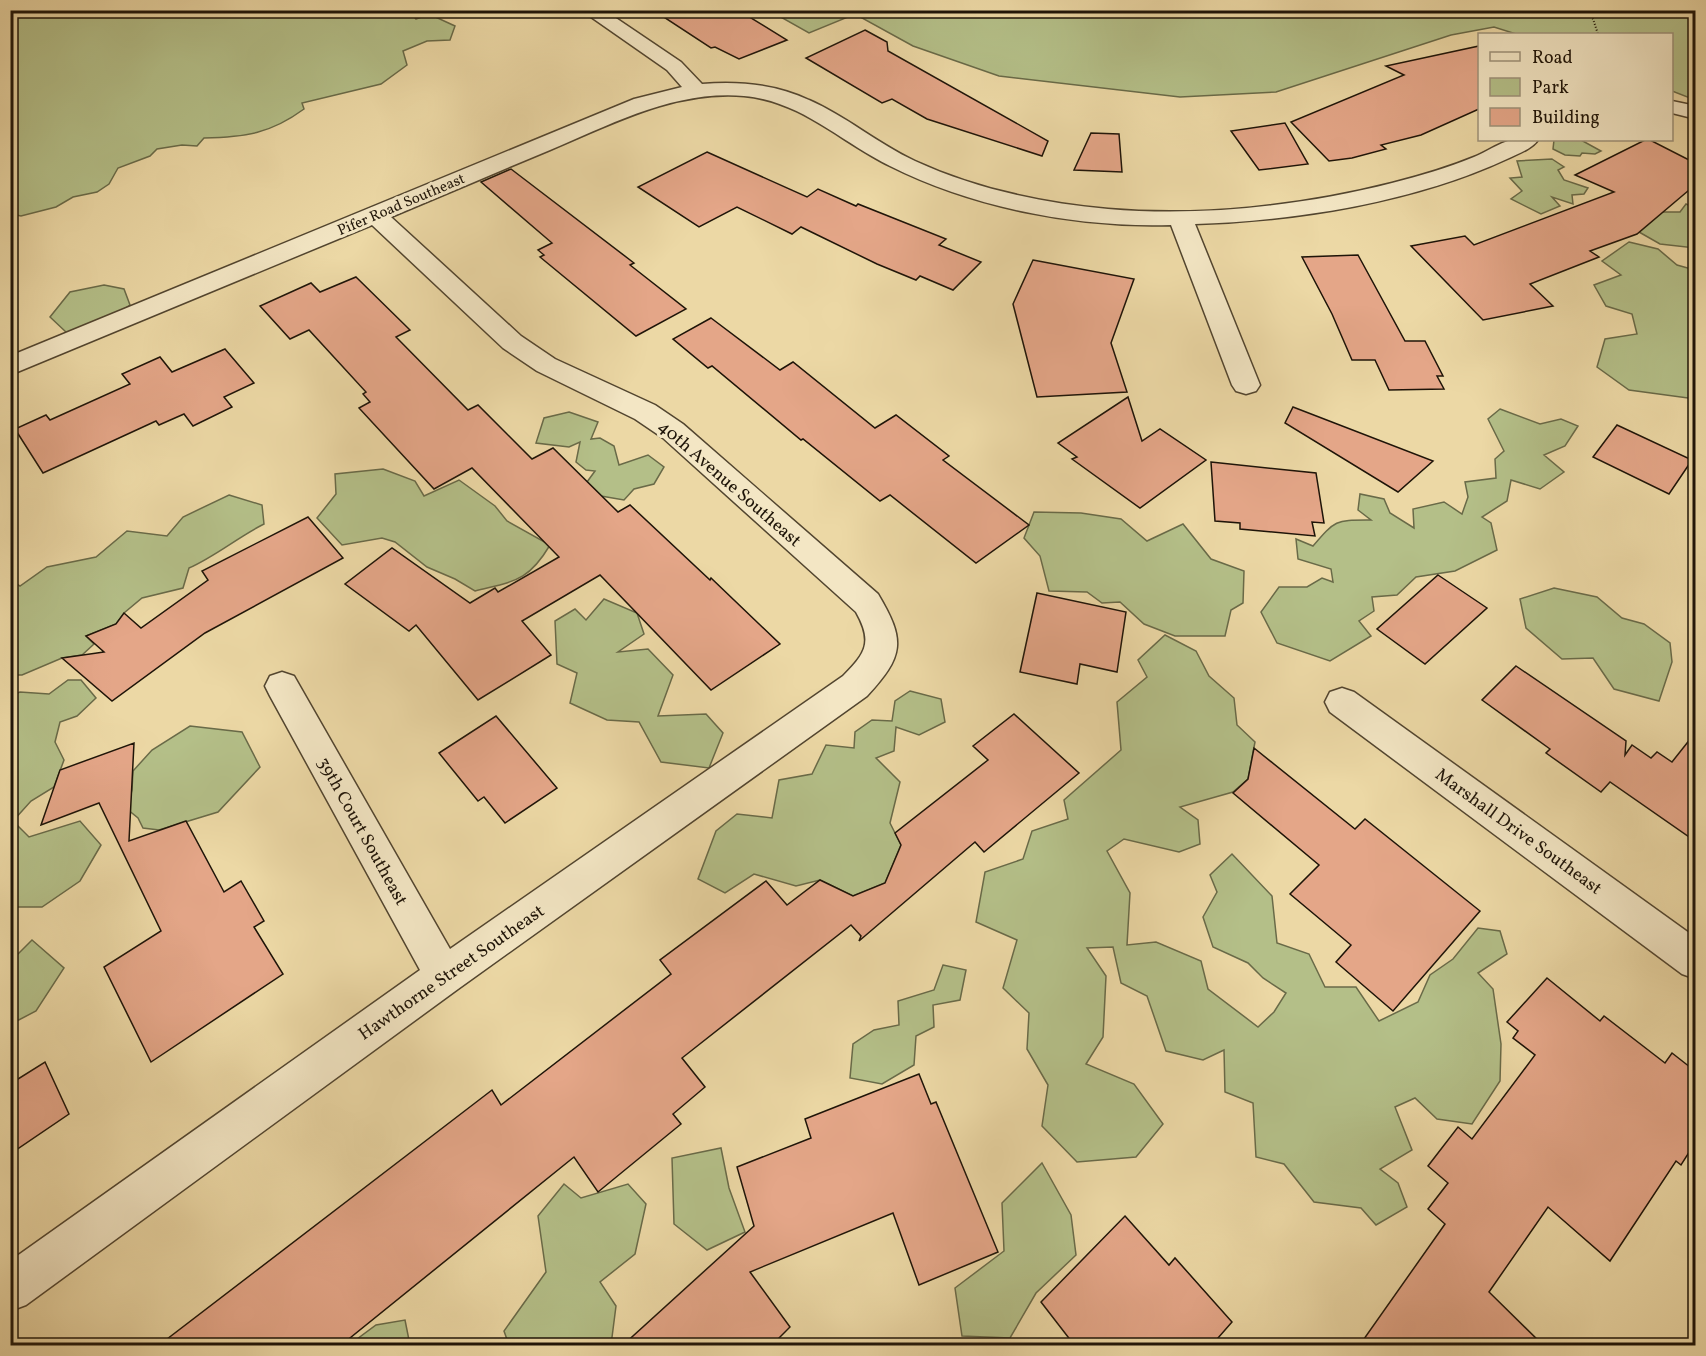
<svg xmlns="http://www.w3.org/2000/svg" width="1706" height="1356" font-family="Vollkorn,serif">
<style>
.green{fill:#b4bf88;stroke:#696a48;stroke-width:1.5}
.building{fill:#e4a688;stroke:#1e1408;stroke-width:1.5}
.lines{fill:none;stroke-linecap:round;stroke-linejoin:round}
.minor-casing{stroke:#52452f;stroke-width:3}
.path{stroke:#1e1408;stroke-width:2;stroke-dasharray:1 2;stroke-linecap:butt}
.minor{fill:#f3e6c4;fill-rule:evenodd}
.labels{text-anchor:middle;stroke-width:6;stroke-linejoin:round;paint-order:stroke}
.far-street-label{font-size:15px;fill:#1e1408;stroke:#f3e6c4}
.street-label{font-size:18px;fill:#1e1408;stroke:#f3e6c4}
</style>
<rect width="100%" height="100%" fill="#ecd8a5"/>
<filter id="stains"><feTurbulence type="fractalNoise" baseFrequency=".00333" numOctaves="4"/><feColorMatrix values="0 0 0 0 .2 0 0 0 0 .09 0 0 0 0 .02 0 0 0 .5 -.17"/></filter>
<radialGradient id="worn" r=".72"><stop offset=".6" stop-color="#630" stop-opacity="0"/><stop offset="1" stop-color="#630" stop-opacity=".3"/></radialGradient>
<g class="green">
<polygon points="1213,10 1695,11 1695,100 1672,91 1672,34 1516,34 1494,27 1451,35 1276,92 1180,97 999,76 913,46 855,14 809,33 770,11"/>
<path d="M404,11L411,13L416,19L429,14L455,26L450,40L427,41L403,51L407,65L381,84L302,103L304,109C270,134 245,137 204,138L197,146L182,145L157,149L150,156L118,168L109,184L97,192L73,197L56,207L21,216L11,214V11Z"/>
<polygon points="1554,140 1581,140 1601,151 1595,154 1582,153 1580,156 1565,155 1553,149"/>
<polygon points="1552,159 1564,167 1558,170 1564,180 1588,188 1584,194 1572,195 1573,204 1552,197 1560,206 1541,214 1511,199 1522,191 1510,178 1522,177 1517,161"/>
<polygon points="1686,204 1695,208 1695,248 1660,244 1639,232 1658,212 1680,212"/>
<polygon points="1629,242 1658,249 1677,265 1695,270 1695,323 1689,330 1695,334 1695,394 1688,398 1629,390 1597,367 1605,339 1637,334 1632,314 1606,306 1594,285 1621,275 1602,261"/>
<polygon points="104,285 124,289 130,305 103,323 67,333 50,317 70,292"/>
<path d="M1500,409L1540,424L1561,419L1578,426L1565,446L1544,455L1564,472L1540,489L1511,480L1507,501L1482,517L1491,523L1497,550L1455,571L1416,577L1397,595L1372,597L1374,611L1359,621L1371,636L1330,661L1277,643L1261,612L1279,587H1307L1322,578L1333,582L1331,569L1298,559L1296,539L1313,546C1336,519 1336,520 1371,520L1358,510L1360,494L1384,499L1390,513L1414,528L1413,509L1444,502L1462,514L1468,497L1465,482L1496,478L1495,459L1504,451L1488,419Z"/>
<polygon points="569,412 598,422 591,439 600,438 614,446 619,465 648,455 664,467 654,484 634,489 624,500 601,496 587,482 595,471 586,470 576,462 580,442 569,447 536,443 544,418"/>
<path d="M383,469L415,481L424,496L459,480L495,506L507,521L550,545C528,582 514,581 475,591L455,579L427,567L395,542L382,538L342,545L317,518L336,494L335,474Z"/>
<path d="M229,495L262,505L264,524C238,537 216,556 189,568L183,588L142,598L124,613L116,624L86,636L94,644L82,655L62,658L22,675H11L10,579L20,586L47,567L96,557L127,531L167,536L183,517Z"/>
<polygon points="1034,512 1081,513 1121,519 1147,541 1183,524 1211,559 1244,571 1243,603 1231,610 1225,636 1175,636 1144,624 1120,602 1102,603 1087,592 1049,591 1040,556 1024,538"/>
<polygon points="1554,588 1597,597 1622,618 1644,624 1670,643 1672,662 1659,701 1614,689 1593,658 1562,659 1526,628 1520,599"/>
<polygon points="604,599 637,613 644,634 618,652 648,649 673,675 658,716 706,714 723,733 709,768 661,762 639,722 607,720 570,703 577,673 557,664 555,621 575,609 586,620"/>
<polygon points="1165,635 1196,651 1209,676 1234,698 1237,725 1255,742 1248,779 1233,792 1180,807 1198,820 1200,844 1179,852 1124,839 1107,851 1130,893 1127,945 1156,942 1201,961 1208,989 1258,1027 1274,1012 1286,993 1263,978 1248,963 1213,947 1203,917 1217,892 1210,875 1232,854 1272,896 1277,943 1309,954 1325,987 1356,987 1379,1021 1418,1002 1430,975 1453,959 1478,928 1500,931 1507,954 1478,973 1493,989 1501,1044 1500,1081 1472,1124 1437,1119 1415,1098 1395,1107 1412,1150 1380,1169 1398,1183 1407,1207 1376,1225 1361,1208 1314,1202 1284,1164 1256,1157 1253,1103 1225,1092 1224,1050 1203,1060 1166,1051 1147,996 1121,983 1113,947 1087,948 1106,976 1103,1037 1086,1064 1134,1084 1163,1124 1136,1157 1077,1162 1042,1126 1048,1085 1027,1049 1029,1013 1003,988 1017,940 976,922 985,872 1023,859 1032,831 1068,819 1064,800 1121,750 1117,702 1147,677 1138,660"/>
<polygon points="68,680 81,680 96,698 77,716 60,722 55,742 64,760 54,787 31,801 13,821 29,837 80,821 101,845 80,881 42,907 11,907 10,696 20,692 49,694"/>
<polygon points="910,691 941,699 945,722 919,735 896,727 894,751 876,758 900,782 890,823 901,845 885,883 853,896 820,880 796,886 754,874 725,893 698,879 716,831 737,814 772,818 779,780 812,774 826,745 854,748 855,732 872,720 892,721 895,701"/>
<polygon points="190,726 242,732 260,767 218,812 159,830 143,828 138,818 127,809 132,790 133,771 152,750"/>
<polygon points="32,940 64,968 36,1011 11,1024 11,961"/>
<polygon points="943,965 966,970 960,1000 933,1005 934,1027 916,1036 914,1065 882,1084 850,1078 853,1044 874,1030 899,1025 898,1001 934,990"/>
<polygon points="721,1148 729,1188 745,1232 707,1250 674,1224 672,1158"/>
<polygon points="1042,1163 1071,1215 1076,1255 1036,1293 1010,1338 962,1336 955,1288 1004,1251 1002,1203"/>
<polygon points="564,1184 581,1198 628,1184 646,1204 635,1254 600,1282 616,1306 611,1345 509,1345 504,1331 546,1272 538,1216"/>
<polygon points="405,1320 410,1345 349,1345 376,1325"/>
</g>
<g class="building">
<polygon points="653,10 734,10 746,17 748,16 787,40 739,59 715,47 711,48"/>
<polygon points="865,30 887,42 888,51 1048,141 1042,156 927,119 892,99 882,103 806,58"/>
<polygon points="1479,46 1479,109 1421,135 1381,145 1386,149 1352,158 1329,161 1291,122 1404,75 1386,66"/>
<polygon points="1285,123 1308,164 1259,170 1231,131"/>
<polygon points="1091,133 1119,134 1122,172 1074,170"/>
<polygon points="1645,140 1650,140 1695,163 1695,185 1637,234 1590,251 1599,257 1530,284 1553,306 1483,320 1411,246 1465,236 1474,245 1614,192 1575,175"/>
<polygon points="707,152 807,197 818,189 856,206 858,204 946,239 939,245 981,262 953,290 920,276 916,280 877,264 801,227 792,234 737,207 699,227 638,187"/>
<polygon points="511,169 634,263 630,265 686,309 636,336 540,257 544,255 538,250 552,243 481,182"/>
<polygon points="1358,255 1405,341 1425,341 1443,376 1437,376 1444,389 1389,390 1375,360 1352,360 1332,314 1302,257"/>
<polygon points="1033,260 1134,279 1111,343 1127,392 1037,397 1013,304"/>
<polygon points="356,277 410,330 396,337 468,410 478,405 532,459 553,448 618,512 630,505 710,580 711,578 780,644 711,690 600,575 522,621 551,655 478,700 416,625 409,631 345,584 392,548 470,603 495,588 498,592 559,557 472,468 434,489 359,408 370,402 363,394 366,392 309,330 290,339 260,306 311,283 320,292"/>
<polygon points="711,318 780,370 793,362 875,428 896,415 949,456 943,460 1029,525 976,563 890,495 880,501 803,439 801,440 712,366 708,368 673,339"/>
<polygon points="225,349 254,383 224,397 232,407 193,426 184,414 159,425 156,421 43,473 15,429 46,415 50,420 130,384 122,374 160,357 172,372"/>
<polygon points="1128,397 1142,441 1160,429 1206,460 1140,508 1072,459 1077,457 1058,443"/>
<polygon points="1293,407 1433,461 1398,492 1285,423"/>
<polygon points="1617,425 1692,460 1669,494 1593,457"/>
<polygon points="1211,462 1316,473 1324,523 1312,522 1315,536 1240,529 1240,523 1215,521"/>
<polygon points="308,517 343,558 205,633 112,701 62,658 104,652 86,636 116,624 124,613 141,628 208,580 202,571"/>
<polygon points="1438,575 1487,608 1425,664 1377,629"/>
<polygon points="1037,593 1126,612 1117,672 1080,664 1077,684 1020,672"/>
<polygon points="1516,666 1626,741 1625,755 1632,745 1651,758 1657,752 1672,762 1695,733 1695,841 1610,782 1601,792 1546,753 1550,749 1482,700"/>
<polygon points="1014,714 1079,773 984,852 975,842 859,941 861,936 851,925 682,1058 705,1087 673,1114 681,1124 598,1192 574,1157 340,1346 158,1346 492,1090 501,1105 671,974 660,960 766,881 787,905 820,880 853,896 885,883 901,845 895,833 988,760 973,746"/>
<polygon points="496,716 557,788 505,823 484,797 478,801 439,753"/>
<polygon points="134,743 129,841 186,821 224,892 241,881 264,921 254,927 283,974 151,1062 104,967 161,931 99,803 41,825 60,770"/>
<polygon points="1254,748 1355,829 1365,819 1480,911 1393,1011 1336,962 1351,945 1290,894 1319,865 1233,793 1248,779"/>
<polygon points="1547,978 1600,1021 1604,1016 1665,1063 1672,1053 1695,1071 1695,1143 1681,1165 1676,1161 1610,1261 1548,1207 1489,1292 1544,1346 1359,1346 1445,1224 1428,1209 1448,1183 1428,1166 1458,1127 1472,1139 1535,1055 1513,1038 1518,1031 1507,1022"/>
<polygon points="45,1062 69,1114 10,1154 10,1084"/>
<polygon points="919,1074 931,1104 936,1102 998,1252 919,1285 893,1213 750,1272 790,1327 771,1346 622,1346 754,1226 737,1167 811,1138 805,1119"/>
<polygon points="1125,1216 1169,1265 1175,1258 1232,1322 1211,1346 1075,1346 1041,1302"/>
</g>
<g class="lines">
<g class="minor-casing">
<g id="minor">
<path d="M581,10H604L681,62L702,84C739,81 775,84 809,100C846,116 878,144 915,161C976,189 1042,203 1108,209C1201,217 1301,206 1392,183C1420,176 1447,168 1474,157C1486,152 1499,143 1511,140C1519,138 1531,139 1538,140C1532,149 1517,154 1507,159C1415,202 1296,221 1195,224L1260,385L1256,391L1246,394L1236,391L1232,385L1171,225C1077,228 974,208 890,166C841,142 801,101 744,96C675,90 612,124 550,150C497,172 444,195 391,217L521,336L555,359L655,405L683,424L878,594C906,641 904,656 867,696L458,989L26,1305L10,1311V1261L420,970L270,696L265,686L270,676L282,672L294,676L450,949L843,676C866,653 873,642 856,612L663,438L635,419L537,371L503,348L372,225L10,375V356L634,99L682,87L667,70Z"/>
<polygon points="1672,101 1696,106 1696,119 1672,113"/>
<polygon points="1342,688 1354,692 1696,938 1696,979 1682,974 1330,712 1325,702 1330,692"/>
</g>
</g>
<polyline class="path" points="1580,10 1593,19 1598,34"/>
<use href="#minor" class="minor"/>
</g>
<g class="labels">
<g class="far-street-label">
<text transform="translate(401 204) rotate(-23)" y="5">Pifer Road Southeast</text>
</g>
<g class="street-label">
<text transform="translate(730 483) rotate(41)" y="6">40th Avenue Southeast</text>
<text transform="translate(363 831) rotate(61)" y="6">39th Court Southeast</text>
<text transform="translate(1519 831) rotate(36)" y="6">Marshall Drive Southeast</text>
<text transform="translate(451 972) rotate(-35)" y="6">Hawthorne Street Southeast</text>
</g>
</g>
<rect width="1706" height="1356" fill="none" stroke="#ecd8a5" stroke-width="36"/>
<rect x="12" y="12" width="1682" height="1332" fill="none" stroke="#1e1408" stroke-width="3"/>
<rect x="18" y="18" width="1670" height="1320" fill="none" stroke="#1e1408" stroke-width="1.5"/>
<rect x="1478" y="33" width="195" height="108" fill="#f3e6c4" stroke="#9e9279" stroke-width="1.5"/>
<rect x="1490" y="52" width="30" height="9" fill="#f3e6c4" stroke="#9e9279" stroke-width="1.5"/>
<text x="1532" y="63" font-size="18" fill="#1e1408">Road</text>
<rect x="1490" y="78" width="30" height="18" fill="#b4bf88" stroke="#9e9279" stroke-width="1.5"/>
<text x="1532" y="93" font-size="18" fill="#1e1408">Park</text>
<rect x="1490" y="108" width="30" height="18" fill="#e4a688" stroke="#9e9279" stroke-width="1.5"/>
<text x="1532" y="123" font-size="18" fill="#1e1408">Building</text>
<rect width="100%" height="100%" filter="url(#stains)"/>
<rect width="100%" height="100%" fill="url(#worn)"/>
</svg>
